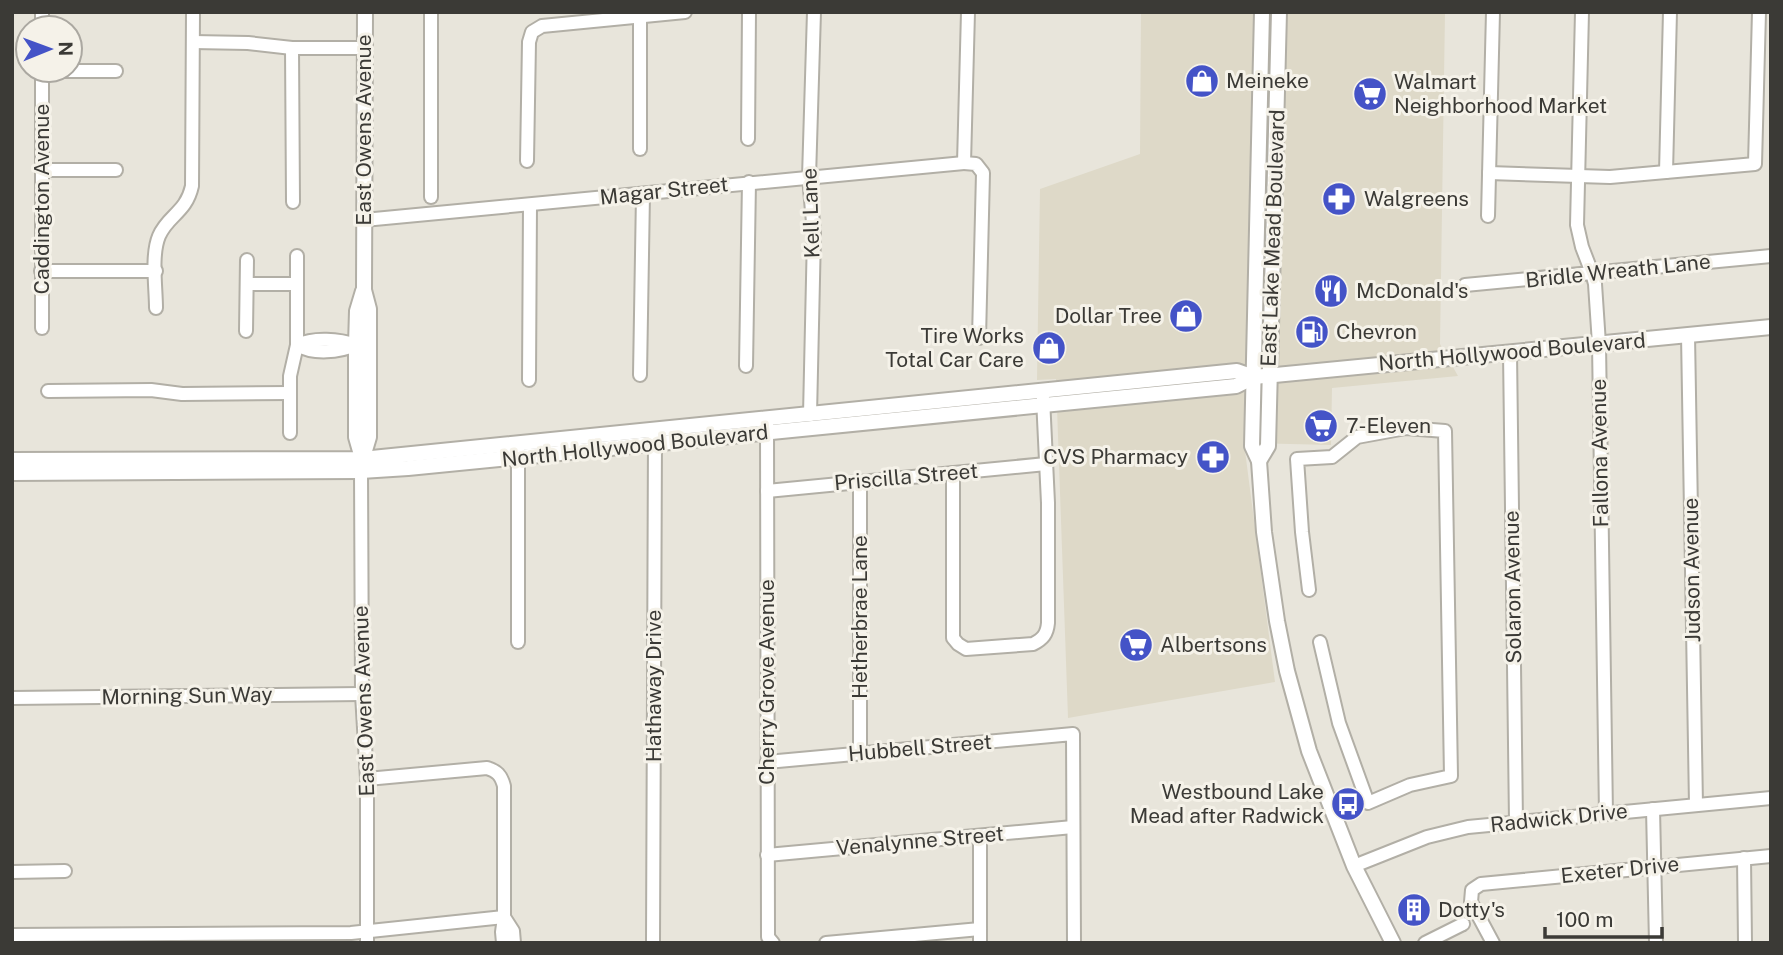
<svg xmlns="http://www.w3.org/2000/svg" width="1783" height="955" font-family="'Public Sans',sans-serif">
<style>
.built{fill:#ded9c8}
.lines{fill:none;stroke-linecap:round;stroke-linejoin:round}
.minor-casing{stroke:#b2afa6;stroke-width:16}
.major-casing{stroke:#b2afa6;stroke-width:18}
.minor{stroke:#fff;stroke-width:12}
.major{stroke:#fff;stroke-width:14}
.labels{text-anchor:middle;stroke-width:6;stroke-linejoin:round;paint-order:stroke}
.poi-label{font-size:21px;fill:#3b3a36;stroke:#f5f2e9;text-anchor:start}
.street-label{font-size:21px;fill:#3b3a36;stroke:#f5f2e9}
</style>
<rect width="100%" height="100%" fill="#e8e5db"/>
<polygon class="built" points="1141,12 1445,12 1440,344 1458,376 1332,388 1331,445 1244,443 1275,682 1068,718 1056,379 1037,380 1040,189 1140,154"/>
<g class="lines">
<g class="minor-casing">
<g id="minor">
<polyline points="42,12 42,28"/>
<polyline points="431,12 431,197"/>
<polyline points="968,12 964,163 976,164 983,173 979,338"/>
<polyline points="1582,12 1577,225 1582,247 1592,273 1595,284 1599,344 1606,814"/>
<polyline points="640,17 640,149"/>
<polyline points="193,42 248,43 292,48 364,48"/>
<polyline points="292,48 293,202"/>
<polyline points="42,71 116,71"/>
<polyline points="748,139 749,12"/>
<polyline points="527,161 529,42 532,32 542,26 685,12"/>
<polyline points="42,170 116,170"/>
<polyline points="1666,172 1670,12"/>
<polyline points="1489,173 1610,177 1755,164 1759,12"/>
<polyline points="1488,216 1493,12"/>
<polyline points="364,220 964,163"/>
<polyline points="41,271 156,271"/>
<polyline points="247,284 297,284"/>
<polyline points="1465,285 1771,256"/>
<path d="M156,308C156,288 151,255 159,236C168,215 186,213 192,186L193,12"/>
<polyline points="42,328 42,70"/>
<polyline points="246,331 247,260"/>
<polyline points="1688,335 1696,805"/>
<path d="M297,345C314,355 339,352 356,345"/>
<path d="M297,345C314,337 339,339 356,345"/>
<polyline points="1510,352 1516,822"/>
<polyline points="746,366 749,182"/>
<polyline points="640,375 643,194"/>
<polyline points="529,380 530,205"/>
<polyline points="48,391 151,390 182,394 290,393"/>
<polyline points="810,415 814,234 809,177 814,12"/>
<polyline points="767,423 768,937 773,943"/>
<polyline points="290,433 290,376 297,345 297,256"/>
<polyline points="518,447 518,642"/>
<polyline points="361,471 362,694 367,779 367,943"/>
<path d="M953,473V638L958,644L966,649L1033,644C1043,639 1047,634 1048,623V503L1043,398"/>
<polyline points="860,482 860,753"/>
<polyline points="767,491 1046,464"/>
<polyline points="1309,590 1302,532 1297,459 1332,457 1357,437 1406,428 1445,431 1451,776 1410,785 1368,803 1339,723 1320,642"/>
<polyline points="12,698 362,694"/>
<polyline points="767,762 1073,734 1074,943"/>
<path d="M367,779L487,768C497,771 501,775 504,786V917L502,932L503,943"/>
<polyline points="1653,809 1656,943"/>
<polyline points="980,836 980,943"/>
<polyline points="767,855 1073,827"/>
<polyline points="1744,858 1745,943"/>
<polyline points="1354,866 1427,837 1468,827 1771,798"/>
<polyline points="12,872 65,871"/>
<polyline points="504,917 513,931 514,943"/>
<polyline points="12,935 351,933 504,917"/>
<polyline points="653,943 655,436"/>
<polyline points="826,943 980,929"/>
<polyline points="1425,943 1463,924"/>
<polyline points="1493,943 1471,902 1472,890 1481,884 1771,856"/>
</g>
</g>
<g class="major-casing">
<g id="major">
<polyline points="1262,12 1252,446 1259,461 1264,532 1277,621 1287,671 1309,751 1354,866 1393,943"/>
<polyline points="362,458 356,437 356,345 357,311 363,291"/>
<polyline points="12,460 362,459 1237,371 1254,377 1771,327"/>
<polyline points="1259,461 1268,446 1279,12"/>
<polyline points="361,464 369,437 369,309 364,290 365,12"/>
<polyline points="12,473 361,471 408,468 1236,386 1254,377"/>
</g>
</g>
<use href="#minor" class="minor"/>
<use href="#major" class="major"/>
</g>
<defs>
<g id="shop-disc" transform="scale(1.75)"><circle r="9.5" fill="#4453c7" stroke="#f5f2e9"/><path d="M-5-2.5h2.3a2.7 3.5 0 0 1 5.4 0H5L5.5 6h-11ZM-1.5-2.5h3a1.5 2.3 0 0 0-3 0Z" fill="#fff"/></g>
<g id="supermarket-disc" transform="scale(1.75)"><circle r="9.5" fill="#4453c7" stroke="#f5f2e9"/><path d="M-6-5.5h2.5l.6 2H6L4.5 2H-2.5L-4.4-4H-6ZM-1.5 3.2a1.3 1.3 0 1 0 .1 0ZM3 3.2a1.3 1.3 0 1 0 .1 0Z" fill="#fff"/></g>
<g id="pharmacy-disc" transform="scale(1.75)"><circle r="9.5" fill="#4453c7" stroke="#f5f2e9"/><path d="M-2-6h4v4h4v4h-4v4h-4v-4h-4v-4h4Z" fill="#fff"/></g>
<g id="restaurant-disc" transform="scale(1.75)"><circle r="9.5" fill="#4453c7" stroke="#f5f2e9"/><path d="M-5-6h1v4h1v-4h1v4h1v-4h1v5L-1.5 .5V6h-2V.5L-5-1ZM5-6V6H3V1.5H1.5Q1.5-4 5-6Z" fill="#fff"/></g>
<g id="fuel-disc" transform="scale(1.75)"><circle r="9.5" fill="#4453c7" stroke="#f5f2e9"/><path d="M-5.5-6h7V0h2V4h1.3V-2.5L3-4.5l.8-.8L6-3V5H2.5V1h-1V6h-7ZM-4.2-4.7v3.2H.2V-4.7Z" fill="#fff"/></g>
<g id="bus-disc" transform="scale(1.75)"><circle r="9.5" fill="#4453c7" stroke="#f5f2e9"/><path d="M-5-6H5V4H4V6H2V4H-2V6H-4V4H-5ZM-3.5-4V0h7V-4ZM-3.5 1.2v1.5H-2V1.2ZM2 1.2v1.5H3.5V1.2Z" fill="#fff"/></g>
<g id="building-disc" transform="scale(1.75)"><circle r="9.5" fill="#4453c7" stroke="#f5f2e9"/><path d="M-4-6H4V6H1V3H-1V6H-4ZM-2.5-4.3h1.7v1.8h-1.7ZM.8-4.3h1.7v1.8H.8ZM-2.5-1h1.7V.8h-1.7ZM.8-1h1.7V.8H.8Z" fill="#fff"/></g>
</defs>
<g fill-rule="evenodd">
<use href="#shop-disc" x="1202" y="81"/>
<use href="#supermarket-disc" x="1370" y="94"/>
<use href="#pharmacy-disc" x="1339" y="199"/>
<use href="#restaurant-disc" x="1331" y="291"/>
<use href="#shop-disc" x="1186" y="316"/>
<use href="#fuel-disc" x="1312" y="332"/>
<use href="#shop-disc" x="1049" y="348"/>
<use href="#supermarket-disc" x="1321" y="426"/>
<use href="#pharmacy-disc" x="1213" y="457"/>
<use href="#supermarket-disc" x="1136" y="645"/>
<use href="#bus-disc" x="1348" y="804"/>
<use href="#building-disc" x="1414" y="910"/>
</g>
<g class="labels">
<g class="poi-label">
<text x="1226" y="88">Meineke</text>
<text x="1394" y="89">Walmart<tspan x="1394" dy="24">Neighborhood Market</tspan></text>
<text x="1364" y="206">Walgreens</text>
<text x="1356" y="298">McDonald's</text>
<text x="1162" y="323" text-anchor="end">Dollar Tree</text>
<text x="1336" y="339">Chevron</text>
<text x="1024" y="343" text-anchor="end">Tire Works<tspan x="1024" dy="24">Total Car Care</tspan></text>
<text x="1346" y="433">7-Eleven</text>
<text x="1188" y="464" text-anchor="end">CVS Pharmacy</text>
<text x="1160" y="652">Albertsons</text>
<text x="1324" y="799" text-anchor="end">Westbound Lake<tspan x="1324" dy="24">Mead after Radwick</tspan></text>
<text x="1438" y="917">Dotty's</text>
</g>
<g class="street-label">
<text transform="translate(364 130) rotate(-90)" y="7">East Owens Avenue</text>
<text transform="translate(664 191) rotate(-6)" y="7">Magar Street</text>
<text transform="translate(42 199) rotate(-90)" y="7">Caddington Avenue</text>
<text transform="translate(811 213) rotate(-92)" y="7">Kell Lane</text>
<text transform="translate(1273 238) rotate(-88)" y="7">East Lake Mead Boulevard</text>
<text transform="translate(1618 271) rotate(-6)" y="7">Bridle Wreath Lane</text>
<text transform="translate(1512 352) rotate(-5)" y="7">North Hollywood Boulevard</text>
<text transform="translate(635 446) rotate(-6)" y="7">North Hollywood Boulevard</text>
<text transform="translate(1600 453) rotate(-91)" y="7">Fallona Avenue</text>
<text transform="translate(906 477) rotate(-5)" y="7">Priscilla Street</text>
<text transform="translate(1692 570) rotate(-91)" y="7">Judson Avenue</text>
<text transform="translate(1513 587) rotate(-91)" y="7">Solaron Avenue</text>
<text transform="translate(860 617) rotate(-90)" y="7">Hetherbrae Lane</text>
<text transform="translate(767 682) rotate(-90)" y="7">Cherry Grove Avenue</text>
<text transform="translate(654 686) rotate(-90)" y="7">Hathaway Drive</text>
<text transform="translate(187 696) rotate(-1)" y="7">Morning Sun Way</text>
<text transform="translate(364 701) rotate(-92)" y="7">East Owens Avenue</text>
<text transform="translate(920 748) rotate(-5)" y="7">Hubbell Street</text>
<text transform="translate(1559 818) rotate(-6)" y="7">Radwick Drive</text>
<text transform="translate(920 841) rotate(-5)" y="7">Venalynne Street</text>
<text transform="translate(1620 870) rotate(-6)" y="7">Exeter Drive</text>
</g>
</g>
<rect width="1783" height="955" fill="none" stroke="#3b3a36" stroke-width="28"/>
<g transform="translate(49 49) rotate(89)"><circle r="33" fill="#f5f2e9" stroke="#aba8a1" stroke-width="2"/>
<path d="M0-5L12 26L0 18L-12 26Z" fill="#4453c7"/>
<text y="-10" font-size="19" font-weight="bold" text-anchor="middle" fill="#3b3a36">N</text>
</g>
<path d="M1545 927v10h117v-10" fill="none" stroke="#3b3a36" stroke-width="3.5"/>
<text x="1556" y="927" font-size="21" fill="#3b3a36" stroke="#f5f2e9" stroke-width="5" paint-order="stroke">100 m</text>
</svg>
